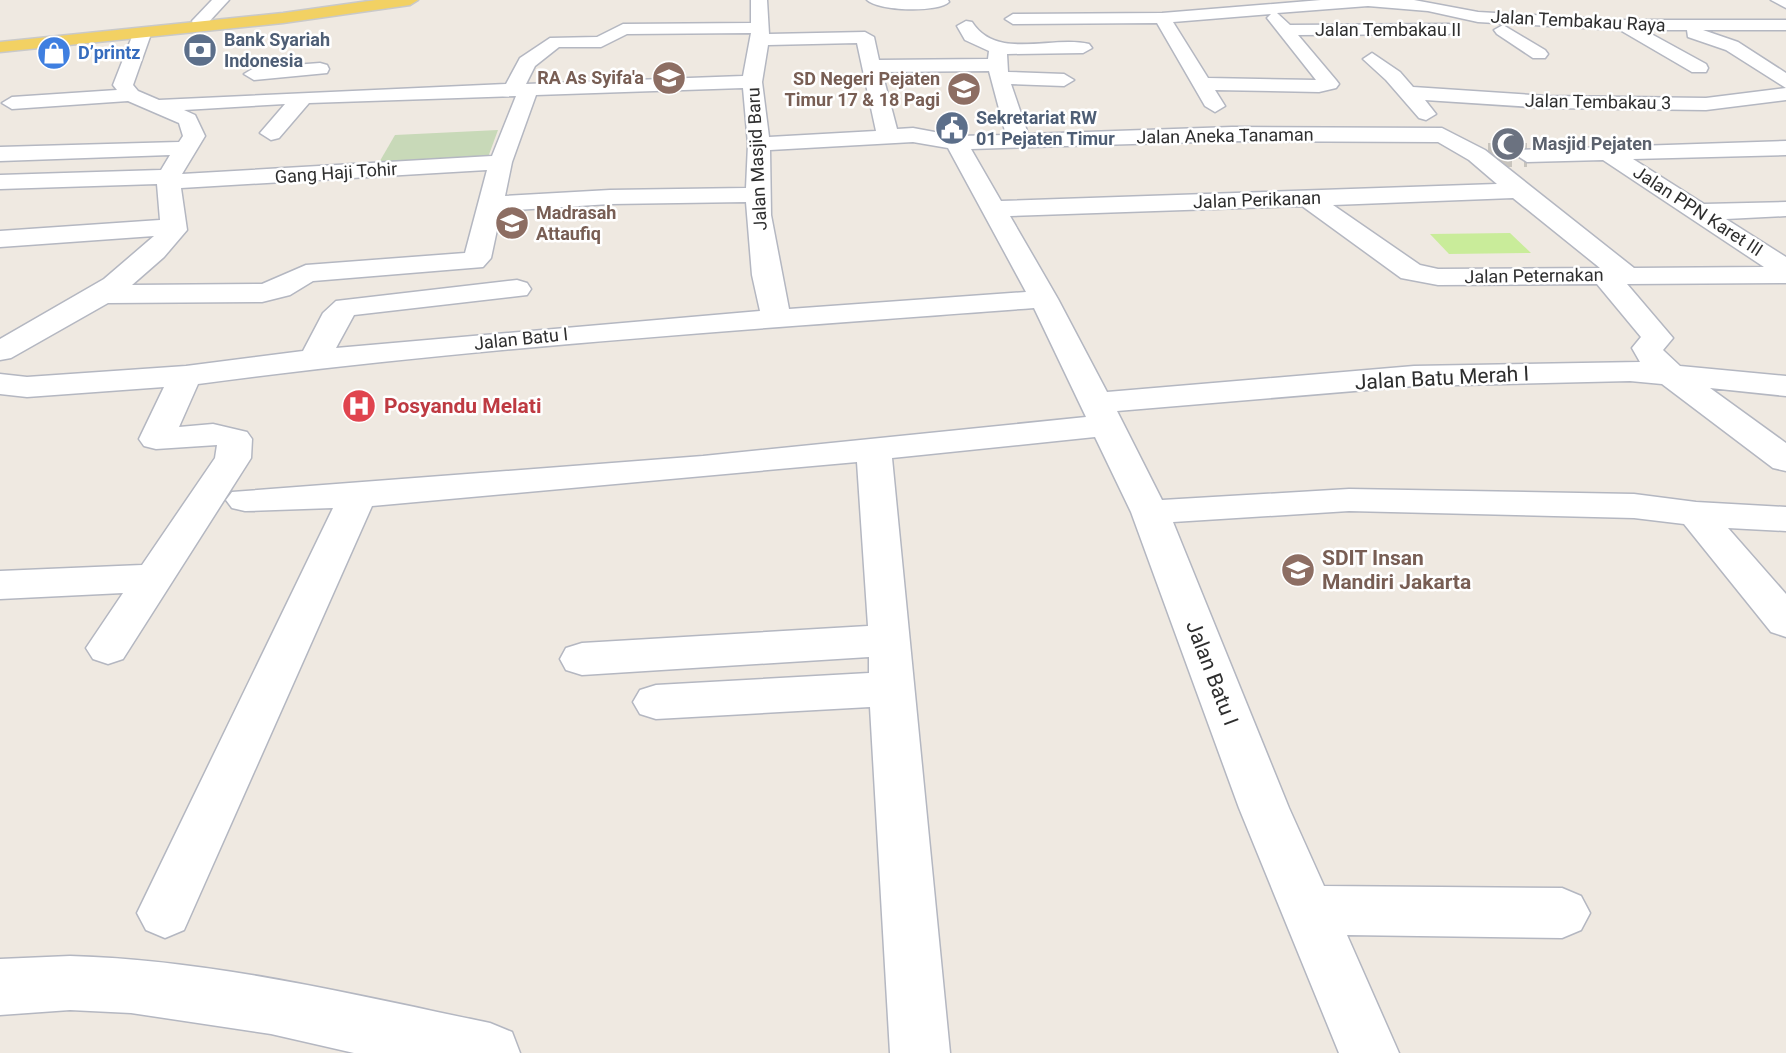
<svg xmlns="http://www.w3.org/2000/svg" width="1786" height="1053" font-family="Roboto,sans-serif">
<style>
.cemetery{fill:#c8d9b8}
.pitch{fill:#c9ec9a}
.lines{fill:none;stroke-linecap:round;stroke-linejoin:round}
.minor-tunnel{stroke:#c8c4bd;stroke-width:24;stroke-dasharray:24 12;stroke-linecap:butt}
.minor-casing{stroke:#b4b7c1;stroke-width:3}
.tertiary-casing{stroke:#b4b7c1;stroke-width:3}
.primary-casing{stroke:#c9c9c9;stroke-width:3}
.minor{fill:#fff;fill-rule:evenodd}
.tertiary{fill:#fff;fill-rule:evenodd}
.primary{fill:#f2d163;fill-rule:evenodd}
.labels{text-anchor:middle;stroke-width:5;stroke-linejoin:round;paint-order:stroke}
.far-street-label{font-size:18px;fill:#2e2e2e;stroke:#fff}
.far-service-label{font-size:18px;font-weight:bold;fill:#4e5e75;stroke:#fff;text-anchor:start}
.far-shop-label{font-size:18px;font-weight:bold;fill:#366cbe;stroke:#fff;text-anchor:start}
.far-education-label{font-size:18px;font-weight:bold;fill:#785e54;stroke:#fff;text-anchor:end}
.far-worship-label{font-size:18px;font-weight:bold;fill:#5b616d;stroke:#fff;text-anchor:start}
.street-label{font-size:21px;fill:#2e2e2e;stroke:#fff}
.health-label{font-size:21px;font-weight:bold;fill:#be3a42;stroke:#fff;text-anchor:start}
.education-label{font-size:21px;font-weight:bold;fill:#785e54;stroke:#fff;text-anchor:start}
</style>
<rect width="100%" height="100%" fill="#efe9e1"/>
<polygon class="cemetery" points="498,130 487,160 377,166 395,135"/>
<polygon class="pitch" points="1510,233 1531,253 1449,254 1430,234"/>
<g class="lines">
<polyline class="minor-tunnel" points="1488,155 1527,155"/>
<g class="minor-casing">
<g id="minor">
<polygon points="212,0 229,0 206,25 194,25 192,21"/>
<path d="M751,0H767L769,34L865,32L874,37L879,60L988,59L989,51L965,40L957,26L966,21L972,22C997,61 1052,35 1089,44L1092,48L1083,53L1007,54L1008,72L1064,74L1074,80L1064,86L1011,84L1028,134L1232,127L1442,128L1485,150L1634,268L1764,267L1603,160L1527,162L1516,155L1519,150L1786,141V155L1633,159L1704,204L1786,202V216L1726,219L1786,257V283L1627,284L1673,338L1663,350L1680,366L1786,376V396L1710,388L1786,443V471L1773,468L1662,384L1630,381L1414,386L1117,411L1162,500L1349,489L1634,494L1696,502L1786,507V531L1728,528L1786,594V637L1771,632L1684,524L1634,518L1349,511L1173,522L1289,808L1324,886L1562,888L1581,896L1590,913L1581,930L1562,938L1347,935L1399,1053H1339L1239,808L1131,512L1095,437L892,458L950,1053H890L870,707L656,719L640,714L633,702L640,690L656,685L869,673V657L582,675L566,670L560,659L566,648L582,643L868,626L857,462L372,506L184,930L165,938L146,930L137,913L333,508L245,511L232,508L226,500L232,492L703,456L1086,417L1034,308C755,329 476,347 198,384L179,427L213,424L247,432L252,439L251,458L123,659L108,664L93,659L86,648L123,593L0,599V571L142,565L215,458L217,445L156,449L144,446L139,439L164,387L27,397L0,394V374L27,377L186,366L303,351L323,313L336,301L517,280L527,283L531,289L527,295L354,315L336,348L760,311L752,275L746,202L610,204L501,211L491,258L483,267L313,281L290,295L262,302L108,303L11,358L0,360V339L104,279L154,236L0,247V231L160,220L157,184L0,189V175L161,170L170,155L0,161V147L179,142L183,136L179,123L128,101L12,109L2,103L12,97L117,90L113,85L133,34L142,29L151,34L133,85L138,91L159,100L506,84L520,58L550,38L597,37L623,24L751,23ZM751,33L743,76L526,84L535,66L559,47H601L627,34ZM857,43L876,131L769,137L762,82L768,45ZM989,71L1006,135L956,136L913,128L897,129L882,72ZM743,88L748,144L746,188L610,190L505,196L512,162L536,95ZM516,96L492,156L182,174L205,136L195,115L184,110L285,104L260,133L271,140L279,138L309,103ZM1232,141L1438,142L1469,160L1497,184L1001,201L971,149ZM913,142L948,148L1026,292L789,309L771,215L770,150ZM487,170L465,253L306,265L262,284L132,285L164,257L187,230L181,188ZM1513,198L1600,268L1438,269L1420,265L1333,205ZM1302,206L1401,278L1438,285L1597,284L1641,337L1632,348L1640,362L1414,366L1107,392L1058,299L1010,216Z"/>
<path d="M867,0H948L949,2C938,13 878,11 867,0Z"/>
<path d="M1321,0H1414L1478,12L1622,20H1786V30H1703L1738,42L1786,73V88L1726,50L1688,37L1687,30H1644L1706,64L1708,68L1706,72H1692L1620,30L1478,22L1428,11L1368,6L1277,13L1290,25L1449,24L1458,29L1449,34L1298,35L1336,80L1339,84L1336,88L1319,92L1215,90L1225,106L1215,112L1205,106L1157,23L1013,24L1005,19L1013,14L1162,13ZM1271,14L1267,18L1316,80L1208,78L1173,22Z"/>
<polygon points="1503,25 1545,50 1548,54 1545,58 1533,58 1497,34 1494,30"/>
<polygon points="1372,53 1400,72 1413,87 1547,96 1706,98 1786,88 1786,100 1706,110 1547,108 1425,100 1436,114 1426,120 1419,118 1386,80 1363,59"/>
<polygon points="320,63 327,65 329,69 327,73 254,80 244,74 254,68"/>
<path d="M70,956C212,960 351,994 490,1023L512,1032L520,1053H354L271,1034L131,1013L70,1010L0,1015V959Z"/>
</g>
</g>
<g class="tertiary-casing">
<polygon id="tertiary" points="1771,0 1786,0 1786,8"/>
</g>
<g class="primary-casing">
<polygon id="primary" points="376,0 418,0 410,5 283,23 0,52 0,42 283,13"/>
</g>
<use href="#minor" class="minor"/>
<use href="#tertiary" class="tertiary"/>
<use href="#primary" class="primary"/>
</g>
<defs>
<g id="bank-disc" transform="scale(1.75)"><circle r="9.5" fill="#5c6f8a" stroke="#fff"/><path d="M-6-4H6V4H-6ZM0-2.3a2.3 2.3 0 1 0 0 4.6a2.3 2.3 0 1 0 0-4.6Z" fill="#fff"/></g>
<g id="shop-disc" transform="scale(1.75)"><circle r="9.5" fill="#3f7fe0" stroke="#fff"/><path d="M-5-2.5h2.3a2.7 3.5 0 0 1 5.4 0H5L5.5 6h-11ZM-1.5-2.5h3a1.5 2.3 0 0 0-3 0Z" fill="#fff"/></g>
<g id="school-disc" transform="scale(1.75)"><circle r="9.5" fill="#8d6e63" stroke="#fff"/><path d="M0-5L7-2L0 1L-7-2ZM-4 1L0 2.5L4 1V4Q0 6-4 4Z" fill="#fff"/></g>
<g id="civic-disc" transform="scale(1.75)"><circle r="9.5" fill="#5c6f8a" stroke="#fff"/><path d="M-.6-6.5H3V-4.5H.6V-3L4-1V1h2V6H-6V1h2V-1L-.6-3ZM-1.2 2.5V6h2.4V2.5Z" fill="#fff"/></g>
<g id="mosque-disc" transform="scale(1.75)"><circle r="9.5" fill="#6b7280" stroke="#fff"/><path d="M3.5-4.9A6 6 0 1 0 3.5 4.9A5 5 0 1 1 3.5-4.9Z" fill="#fff"/></g>
<g id="hospital-disc" transform="scale(1.75)"><circle r="9.5" fill="#e0444e" stroke="#fff"/><path d="M-5-5h3v3.5h4V-5h3V5h-3V1.5h-4V5h-3Z" fill="#fff"/></g>
</defs>
<g fill-rule="evenodd">
<use href="#bank-disc" x="200" y="50"/>
<use href="#shop-disc" x="54" y="53"/>
<use href="#school-disc" x="669" y="78"/>
<use href="#school-disc" x="964" y="89"/>
<use href="#civic-disc" x="952" y="128"/>
<use href="#mosque-disc" x="1508" y="144"/>
<use href="#school-disc" x="512" y="223"/>
<use href="#hospital-disc" x="359" y="406"/>
<use href="#school-disc" x="1298" y="570"/>
</g>
<g class="labels">
<g class="far-street-label">
<text transform="translate(1578 21) rotate(3)" y="6">Jalan Tembakau Raya</text>
<text x="1388" y="36">Jalan Tembakau II</text>
<text transform="translate(1598 102) rotate(1)" y="6">Jalan Tembakau 3</text>
<text transform="translate(1225 136) rotate(-1)" y="6">Jalan Aneka Tanaman</text>
<text transform="translate(757 159) rotate(-93)" y="6">Jalan Masjid Baru</text>
<text transform="translate(336 173) rotate(-4)" y="6">Gang Haji Tohir</text>
<text transform="translate(1257 200) rotate(-2)" y="6">Jalan Perikanan</text>
<text transform="translate(1698 211) rotate(33)" y="6">Jalan PPN Karet III</text>
<text transform="translate(1534 276) rotate(-1)" y="6">Jalan Peternakan</text>
<text transform="translate(521 339) rotate(-6)" y="6">Jalan Batu I</text>
</g>
<g class="far-service-label">
<text x="224" y="46">Bank Syariah<tspan x="224" dy="21">Indonesia</tspan></text>
<text x="976" y="124">Sekretariat RW<tspan x="976" dy="21">01 Pejaten Timur</tspan></text>
</g>
<g class="far-shop-label">
<text x="78" y="59">D’printz</text>
</g>
<g class="far-education-label">
<text x="644" y="84">RA As Syifa'a</text>
<text x="940" y="85">SD Negeri Pejaten<tspan x="940" dy="21">Timur 17 &amp; 18 Pagi</tspan></text>
<text x="536" y="219" text-anchor="start">Madrasah<tspan x="536" dy="21">Attaufiq</tspan></text>
</g>
<g class="far-worship-label">
<text x="1532" y="150">Masjid Pejaten</text>
</g>
<g class="street-label">
<text transform="translate(1442 378) rotate(-3)" y="7">Jalan Batu Merah I</text>
<text transform="translate(1212 673) rotate(69)" y="7">Jalan Batu I</text>
</g>
<g class="health-label">
<text x="384" y="413">Posyandu Melati</text>
</g>
<g class="education-label">
<text x="1322" y="565">SDIT Insan<tspan x="1322" dy="24">Mandiri Jakarta</tspan></text>
</g>
</g>
</svg>
